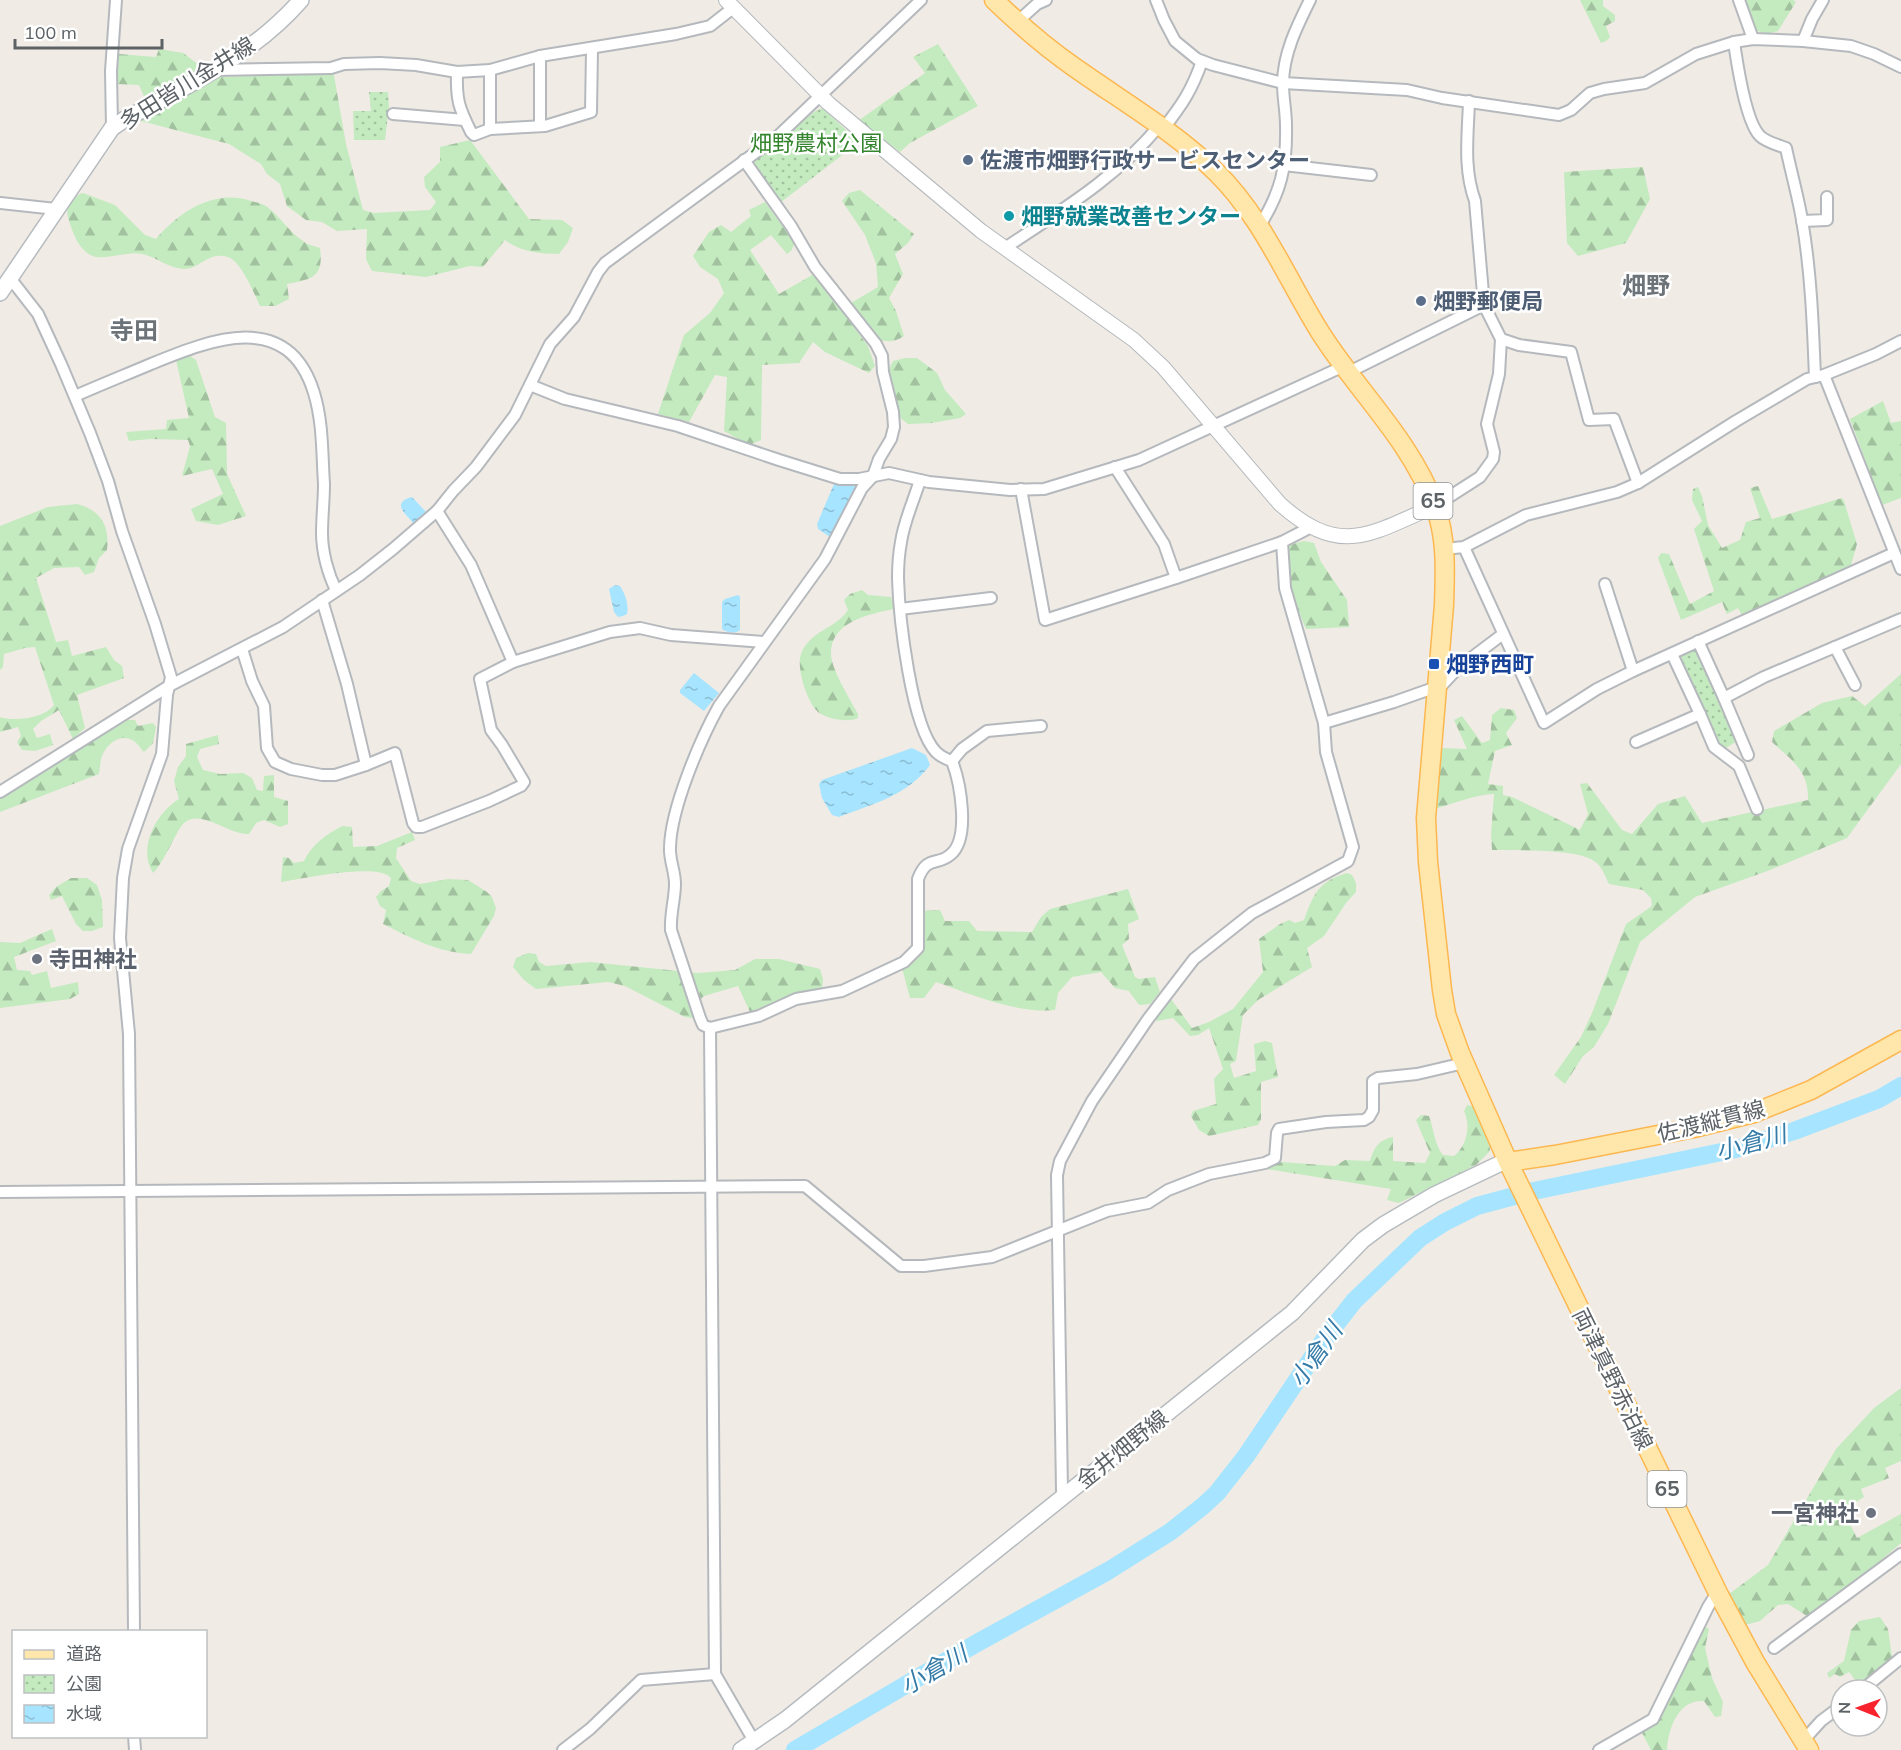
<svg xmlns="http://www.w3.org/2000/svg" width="1901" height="1750" font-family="Mulish,'Noto Sans JP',sans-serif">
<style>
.forest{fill:url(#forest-firs)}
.park{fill:url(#park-dots)}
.water{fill:url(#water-ripples)}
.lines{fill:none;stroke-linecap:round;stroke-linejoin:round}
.river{stroke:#a6e4ff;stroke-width:18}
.minor-casing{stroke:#b5b9bd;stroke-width:14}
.tertiary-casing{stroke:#b5b9bd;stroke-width:16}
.secondary-casing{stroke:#b6bbc0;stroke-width:18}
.primary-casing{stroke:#fdb750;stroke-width:21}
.minor{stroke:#fff;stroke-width:10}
.tertiary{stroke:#fff;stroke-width:14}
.secondary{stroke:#fff;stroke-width:15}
.primary{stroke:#ffe7ab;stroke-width:18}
.service-dot{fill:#5c6f8a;stroke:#fff;stroke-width:2}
.culture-dot{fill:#0f9aa8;stroke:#fff;stroke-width:2}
.transit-dot{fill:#1a4fb4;stroke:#fff;stroke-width:2}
.worship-dot{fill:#6b7280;stroke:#fff;stroke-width:2}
.labels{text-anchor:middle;stroke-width:5;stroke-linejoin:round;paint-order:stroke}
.shield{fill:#fff;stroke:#8d9194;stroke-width:1.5}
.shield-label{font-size:21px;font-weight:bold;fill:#5c6266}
.street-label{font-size:22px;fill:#5c6266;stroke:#fff}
.park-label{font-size:22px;fill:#34852d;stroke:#fff}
.service-label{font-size:22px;font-weight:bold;fill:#4e5e75;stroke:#fff;text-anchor:start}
.culture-label{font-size:22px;font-weight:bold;fill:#0d838f;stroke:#fff;text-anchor:start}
.transit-label{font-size:22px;font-weight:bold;fill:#164399;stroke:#fff;text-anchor:start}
.worship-label{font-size:22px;font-weight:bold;fill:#5b616d;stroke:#fff;text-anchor:start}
.neighbourhood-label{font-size:24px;font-weight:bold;fill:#6d7479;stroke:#fff}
.water-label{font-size:24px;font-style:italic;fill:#347ba8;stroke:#fff}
</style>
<defs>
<pattern id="forest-firs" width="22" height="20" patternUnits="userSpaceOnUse" patternTransform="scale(1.5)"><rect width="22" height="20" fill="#c4eabf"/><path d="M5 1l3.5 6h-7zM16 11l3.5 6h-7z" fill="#a2c19f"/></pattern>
<pattern id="park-dots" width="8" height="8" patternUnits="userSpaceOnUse" patternTransform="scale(1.5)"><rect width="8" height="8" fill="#c4eabf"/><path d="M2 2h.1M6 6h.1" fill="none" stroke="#a2c19f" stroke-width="1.8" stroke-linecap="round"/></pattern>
<pattern id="water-ripples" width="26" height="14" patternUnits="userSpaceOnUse" patternTransform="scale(1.5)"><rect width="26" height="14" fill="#a6e4ff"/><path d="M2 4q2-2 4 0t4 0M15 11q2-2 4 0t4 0" fill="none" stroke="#8abcd2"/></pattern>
</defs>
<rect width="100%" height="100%" fill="#f0ece5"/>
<g class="forest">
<polygon points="1580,0 1603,0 1603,6 1615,15 1615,21 1606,26 1610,37 1606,41 1601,43"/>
<polygon points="1743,0 1793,0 1796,2 1778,31 1766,34 1755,30"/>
<polygon points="938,44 978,106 910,143 900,152 858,121 925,73 913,57"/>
<polygon points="159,49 183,53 206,70 147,103 139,85 117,84 119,54 156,57"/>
<path d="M333,70L346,144L363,210L374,213L430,210L436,202L425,187L424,177L440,162V147L470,140L529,219L562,220L573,228L568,242L559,254C539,254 521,252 505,240L483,267L470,266L426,277L372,271L366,259L367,229L337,231L322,222L306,220L287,206L280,184L267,174L261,164L229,144L141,121L142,117L219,77L285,75Z"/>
<polygon points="1643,167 1650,199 1626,243 1578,256 1567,243 1564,172"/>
<path d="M860,190L914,234L908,243L895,254L903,274L889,298L896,311L904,336C895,342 888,342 878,340L851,303L878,287L876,263L865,235L842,201L849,193Z"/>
<path d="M83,193L115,205L145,235L156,239C178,213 212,190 248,200C254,202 261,203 266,206C280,216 289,232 303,241C307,245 315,246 320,248C324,278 312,279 287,284L289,299L275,306H260C254,293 241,261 228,257C208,251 201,268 185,269C169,269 157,257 142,254C135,252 127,254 119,255C112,256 103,258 96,257C80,254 72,232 68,217C65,204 71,197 83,193Z"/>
<polygon points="765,202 795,243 791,251 787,254 771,235 750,250 779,294 814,274 868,346 875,366 869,373 825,352 813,342 799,363 762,365 761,440 749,445 724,431 727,377 715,375 689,422 658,414 684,335 710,313 724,293 718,279 700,267 693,256 709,232 721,225 731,232 751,216 749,210"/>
<polygon points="190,356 196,360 215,417 226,423 227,474 246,516 218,525 196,521 191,509 223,494 212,469 182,476 190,446 188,440 150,439 129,441 126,432 166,429 167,420 189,418 176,360"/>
<polygon points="905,358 917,358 937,373 945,390 966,414 960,418 932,423 908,424 899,417 890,382 889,369 893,361"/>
<polygon points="1883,401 1891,423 1901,421 1901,498 1882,505 1850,419"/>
<polygon points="1758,486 1772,519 1842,498 1844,501 1857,544 1851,565 1742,615 1738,608 1727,614 1722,602 1681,620 1658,558 1661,553 1669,554 1690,604 1714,591 1694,529 1702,521 1692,500 1693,489 1698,487 1702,496 1708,525 1722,548 1740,540 1746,522 1760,518 1750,488"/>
<path d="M77,504C101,510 110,526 107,550L99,558L94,572L85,575L79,567L54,568L36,578L56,642L68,640L72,656L106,647L114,660L122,666L124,678L77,695L85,728L73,739L59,710L41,721L33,729L37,738L50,734L53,745L35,751L22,750L17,742L21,736L18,727L0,732V717C14,722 45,718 54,705L35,647L25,648L4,654L3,667L0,670V526L48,507Z"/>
<path d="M1304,541L1314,543L1321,562L1347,600L1349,627L1306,629C1296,604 1280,572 1289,545Z"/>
<path d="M862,590L868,595L891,597L894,609C869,614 830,622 831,654C831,669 851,701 858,714V718C848,723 827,719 818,712C807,702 796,668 801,654C810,630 836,629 848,610L844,600L850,594Z"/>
<path d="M1901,674V764L1847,838L1770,870L1695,897L1640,942L1608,1024L1594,1047L1583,1056L1565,1084L1554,1075L1581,1037L1592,1013L1626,924L1652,906L1651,898L1643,890L1609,884C1605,876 1602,866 1594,861C1577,848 1514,851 1492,850L1491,834L1494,794C1476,794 1453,804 1434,809L1441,748L1467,749L1454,720L1462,716L1482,743L1490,740L1492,715L1501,708L1514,710L1517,718L1506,733L1512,745L1495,751L1488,784L1503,786V795L1512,797L1580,830L1588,814L1580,784L1587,783L1622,830L1632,834L1658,804L1685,796L1702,823L1808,800C1809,770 1791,760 1772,742L1774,731L1822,703L1852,696L1865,706Z"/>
<path d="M128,720H135L138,726L153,723L156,727L153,743L144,752C141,749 138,744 134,741C120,732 105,745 101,759C100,764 100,769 99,774L0,812V797L11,788Z"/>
<path d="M218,735L219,744L200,749L197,757L203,770L220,774L243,773L252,778L257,790L263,791L264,776L274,775V797L288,801V824L280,827L264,820L256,823L249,834C228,836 196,803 180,828C174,838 160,868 153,873C137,848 157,812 179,799L174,781L178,767L186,756V744Z"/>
<path d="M342,826L352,827L353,847L377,846L412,832L415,840L397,848L396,858L411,881L420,884L448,879L468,880L487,892L492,897L496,908L494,916L471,954C436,952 414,939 383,924L386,910L380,906L376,897L381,891L389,886L391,878C379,862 301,879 281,882L283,857L289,858L294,863L304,861C311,845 327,834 342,826Z"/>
<path d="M1347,873L1352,875L1356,883V892L1346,903L1324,936L1307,948L1312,967L1258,1000L1243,1015L1236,1061L1230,1064L1234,1078L1256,1071L1254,1044L1265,1041L1272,1043L1278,1077L1261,1082V1119L1258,1125L1209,1136L1199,1130L1191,1116L1193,1111L1216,1104L1214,1079L1223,1069L1209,1028L1198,1035L1190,1036L1173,1018L1157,1021L1154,1019L1171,999L1192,1028L1209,1022L1233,1009L1263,972L1259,939L1280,924L1289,920L1295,923L1304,920C1314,893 1318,882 1347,873Z"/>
<polygon points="71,878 87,878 97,885 102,900 103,927 92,931 83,931 76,924 62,896 51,900 49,895 56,887"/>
<path d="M1128,889L1139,919L1128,924L1129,939L1122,945L1135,977L1139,979L1155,977L1160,992L1150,1004L1139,1005L1129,991L1115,988L1101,972L1072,977L1058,993L1055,1010C1017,1014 971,994 936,982L924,998H910L902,968L921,952V911L940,910L945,921H969L977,931L1032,932L1041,917L1050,909Z"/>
<polygon points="52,929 56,941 14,957 17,970 30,971 32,975 47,971 51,988 78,982 79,994 70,999 0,1008 0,942 20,943"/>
<polygon points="528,953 536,954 539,962 546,966 590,962 698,973 735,970 755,959 779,959 820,969 823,979 822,990 801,993 750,1012 738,986 704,996 692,1007 694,1014 693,1018 685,1017 625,986 608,982 536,989 524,980 513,967 516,958"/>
<path d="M1467,1105L1475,1107L1489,1134L1490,1151L1476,1165L1399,1203L1387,1200L1391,1189L1260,1168L1282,1162L1335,1166L1345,1160L1370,1161C1374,1148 1378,1140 1393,1137V1161L1425,1163L1430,1153L1416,1120L1421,1115L1429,1116C1434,1129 1434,1144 1443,1155L1454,1156C1467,1145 1471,1126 1464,1111Z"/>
<polygon points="1901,1388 1901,1461 1885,1468 1889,1478 1861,1489 1864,1497 1843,1510 1857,1538 1901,1514 1901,1543 1866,1573 1807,1616 1788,1604 1778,1605 1760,1621 1745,1625 1729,1594 1768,1565 1836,1449 1874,1408"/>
<polygon points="1880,1617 1888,1629 1892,1657 1859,1685 1849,1672 1840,1677 1835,1674 1829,1678 1827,1673 1844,1661 1851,1630 1859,1621"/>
<path d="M1704,1626L1709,1629L1705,1648L1712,1678L1723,1702L1721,1716L1715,1717L1704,1701C1678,1699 1668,1729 1667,1750H1651L1641,1731L1656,1721L1668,1702Z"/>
</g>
<g class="park">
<polygon points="369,92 388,92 389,106 385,140 354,140 353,111 371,111"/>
<polygon points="822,108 859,142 780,203 754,166 754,160 814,112"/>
<polygon points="1694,648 1702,655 1737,741 1726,748 1721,747 1680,655"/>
</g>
<g class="water">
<polygon points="838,483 855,486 856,490 840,516 832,536 830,537 818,529 817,524 834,484"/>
<path d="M412,497L428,514L415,525C406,514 390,503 412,497Z"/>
<path d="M615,585L620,586C625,594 629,604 627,614L623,616L618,617L614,612L609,589Z"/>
<path d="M738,595L740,597V630C735,634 727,633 722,629V602L725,599Z"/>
<polygon points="694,673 719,693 704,711 680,693 680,690"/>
<path d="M912,748L926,755L930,765C908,795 873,804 839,817L832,815L822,798L819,784L822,780Z"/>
</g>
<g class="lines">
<polyline class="river" points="795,1750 977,1643 1108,1571 1170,1532 1203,1506 1217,1493 1246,1456 1326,1337 1354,1301 1420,1238 1445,1222 1477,1206 1529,1192 1736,1149 1794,1131 1879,1099 1901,1086"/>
<g class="minor-casing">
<g id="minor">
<polyline points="1156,0 1164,20 1175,41 1197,59 1213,65 1283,83 1407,90 1442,98 1559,115 1571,110 1590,93 1604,89 1645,83 1696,54 1734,42 1753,39 1803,41 1851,46 1874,54 1901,67"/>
<polyline points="1739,0 1753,39"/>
<polyline points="1017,22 1037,4 1046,0"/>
<polyline points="1803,41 1812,19 1823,0"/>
<path d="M1734,42C1737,63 1746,122 1760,136C1766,142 1778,145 1786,148C1791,172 1798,196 1802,220C1811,271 1813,326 1815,377"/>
<polyline points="540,56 540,126"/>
<polyline points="215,70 331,68 344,64 380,63 416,65 457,72 490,70 540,56 676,34 710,26 733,8"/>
<polyline points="490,70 490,129 545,126 591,112 592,49"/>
<path d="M457,72C456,100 459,108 471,132L474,135L490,129"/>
<polyline points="393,114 465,120"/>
<polyline points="112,128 111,71 116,0"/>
<path d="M1163,129C1182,105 1192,90 1202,61"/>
<path d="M744,160L791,226L815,267L876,344L882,356L883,372L893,412L894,427L891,439L879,459L873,476L862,488L825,559L719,706C700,740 671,808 670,847C669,859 675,871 675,884C675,899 670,914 671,930L700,1018L703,1025L710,1028L759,1016L796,999L842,991L904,962L918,948V879C927,855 937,866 950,855C971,839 960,782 952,761C946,759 941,757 936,752C911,726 899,616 898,578C898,567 899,553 901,542C904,521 914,500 920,480"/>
<polyline points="1284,165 1371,175"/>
<polyline points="0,203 56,209"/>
<polyline points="1802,221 1827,220 1827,197"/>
<path d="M1259,227C1281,192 1287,167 1286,125C1286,112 1283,98 1283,84C1283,54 1297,26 1310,0"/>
<path d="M1005,248C1060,211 1116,178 1159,126"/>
<polyline points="10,278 38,314 61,364 90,433 108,481 122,531 155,624 171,677 167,695 162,754 128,849 123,878 120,938 129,1034 134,1632"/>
<polyline points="1501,339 1519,345 1571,352 1589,420 1614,419 1638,483"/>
<polyline points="1349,372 1484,305"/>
<polyline points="1824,375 1901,569"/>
<polyline points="530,385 565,399 678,426 779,460 840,479 859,479 889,473 929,482 1010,490 1044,489 1139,460 1344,366"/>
<path d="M75,396C100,385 125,375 151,364C210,340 288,308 314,393C323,422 322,454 324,484C324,500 322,517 322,533C322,552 328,574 336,590"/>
<polyline points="1021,489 1045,620 1176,578 1164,544 1115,467"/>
<path d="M1435,506L1480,477L1493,459L1494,452L1487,424L1499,374L1501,339L1484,305L1475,201C1463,168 1468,135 1469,101"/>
<polyline points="437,511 471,565 513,662 610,632 640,628 671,635 764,642"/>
<polyline points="1464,547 1544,723 1597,689 1633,671 1894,553"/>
<polyline points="1444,549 1464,547 1526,515 1617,492 1638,483 1736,421 1807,379 1824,375 1876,354 1901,341"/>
<polyline points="1176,578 1282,542"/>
<polyline points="1605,584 1633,671"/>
<polyline points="322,600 347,684 366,765 395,753 413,823 416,827 422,827 489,801 521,786 524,782 502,745 491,730 480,679 513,662"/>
<polyline points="900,609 991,598"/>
<polyline points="1698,641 1724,698 1764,677 1901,619"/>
<polyline points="1835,647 1855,685"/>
<polyline points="242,649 252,681 264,706 267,748 275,762 291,769 322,775 335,775 366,765"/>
<polyline points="1724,698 1748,755"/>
<polyline points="1700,714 1714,747 1739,766 1757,809"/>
<polyline points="1324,723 1394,702 1442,685 1458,668 1503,634"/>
<polyline points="1636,742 1700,714 1672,654"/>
<polyline points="952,761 962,749 987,731 1041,726"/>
<polyline points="0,792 169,686 283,627 360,575 393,549 437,511 453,491 476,467 515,415 550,344 574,317 598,272 605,263 778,136 921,0"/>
<polyline points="710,1028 715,1674 754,1741"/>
<polyline points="0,1192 805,1186 901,1266 924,1266 992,1257 1107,1211 1148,1203 1168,1190 1209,1174 1265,1163 1275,1158 1277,1133 1279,1129 1326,1122 1364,1120 1369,1117 1373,1110 1373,1081 1378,1078 1417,1074 1464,1063"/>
<polyline points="1065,1495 1062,1491 1057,1175 1060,1161 1092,1101 1148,1019 1194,959 1252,913 1348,861 1353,847 1326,752 1324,723 1285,588 1282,542 1311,527"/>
<polyline points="1774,1648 1901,1554"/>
<polyline points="1862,1690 1901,1658"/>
<polyline points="134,1736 135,1750"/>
<polyline points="1803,1741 1821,1721 1841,1706"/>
<polyline points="563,1750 590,1729 641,1680 715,1674"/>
<polyline points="1599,1750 1653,1719 1708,1607 1713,1599 1719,1595"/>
</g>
</g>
<g class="tertiary-casing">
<path id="tertiary" d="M726,0L828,103L981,231L1134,340L1163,367L1280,504C1341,558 1370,534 1435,506"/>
</g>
<g class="secondary-casing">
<g id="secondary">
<path d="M0,293L112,128L125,119C188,86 254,54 301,0"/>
<polyline points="741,1750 785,1720 1292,1313 1363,1240 1383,1225 1434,1195 1499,1164 1508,1162"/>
</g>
</g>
<g class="primary-casing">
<g id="primary">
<path d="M994,0C1019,24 1045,47 1074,67C1122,101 1174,131 1216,172C1262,217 1287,279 1320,332C1357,391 1410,439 1435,506C1447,538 1445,572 1444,605L1426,818L1428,862L1442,990L1446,1014L1460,1053L1508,1162L1719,1595L1755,1662L1809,1750"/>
<polyline points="1508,1162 1555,1155 1694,1128 1754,1113 1811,1090 1901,1040"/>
</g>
</g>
<use href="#minor" class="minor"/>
<use href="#tertiary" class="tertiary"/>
<use href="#secondary" class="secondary"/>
<use href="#primary" class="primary"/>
</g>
<g class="service-dot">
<circle cx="968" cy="160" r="6"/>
<circle cx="1421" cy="301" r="6"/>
</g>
<circle class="culture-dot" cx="1009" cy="216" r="6"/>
<rect class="transit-dot" x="1428" y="658" width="12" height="12" rx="3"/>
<g class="worship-dot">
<circle cx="37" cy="959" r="6"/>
<circle cx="1871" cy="1513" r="6"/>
</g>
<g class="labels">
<g class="shield">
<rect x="1413.5" y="483" width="39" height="36" rx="4.5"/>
<rect x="1647.5" y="1471" width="39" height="36" rx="4.5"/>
</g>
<g class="shield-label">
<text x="1433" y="508">65</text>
<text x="1667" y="1496">65</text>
</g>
<g class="street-label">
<text transform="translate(187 83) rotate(-32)" y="8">多田皆川金井線</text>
<text transform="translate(1711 1121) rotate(-14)" y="8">佐渡縦貫線</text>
<text transform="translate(1613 1379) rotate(64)" y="8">両津真野赤泊線</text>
<text transform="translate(1122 1449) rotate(-39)" y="8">金井畑野線</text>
</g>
<g class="park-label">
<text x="816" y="151">畑野農村公園</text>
</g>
<g class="service-label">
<text x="980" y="168">佐渡市畑野行政サービスセンター</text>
<text x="1433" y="309">畑野郵便局</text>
</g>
<g class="culture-label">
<text x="1021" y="224">畑野就業改善センター</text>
</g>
<g class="transit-label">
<text x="1446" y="672">畑野西町</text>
</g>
<g class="worship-label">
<text x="49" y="967">寺田神社</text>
<text x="1859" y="1521" text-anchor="end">一宮神社</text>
</g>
<g class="neighbourhood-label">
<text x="1646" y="294">畑野</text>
<text x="134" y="339">寺田</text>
</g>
<g class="water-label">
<text transform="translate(1751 1143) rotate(-15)" y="8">小倉川</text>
<text transform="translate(1316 1355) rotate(-55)" y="8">小倉川</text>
<text transform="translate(934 1670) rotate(-30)" y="8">小倉川</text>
</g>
</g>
<rect x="12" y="1630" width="195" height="108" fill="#ffffff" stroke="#bec0c2" stroke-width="1.5"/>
<rect x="24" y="1650" width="30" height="9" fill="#ffe7ab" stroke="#bec0c2" stroke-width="1.5"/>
<text x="66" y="1660" font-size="18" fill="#5c6266">道路</text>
<rect x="24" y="1675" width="30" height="18" fill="url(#park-dots)" stroke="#bec0c2" stroke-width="1.5"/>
<text x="66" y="1690" font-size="18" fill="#5c6266">公園</text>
<rect x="24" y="1705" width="30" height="18" fill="url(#water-ripples)" stroke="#bec0c2" stroke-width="1.5"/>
<text x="66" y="1720" font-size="18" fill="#5c6266">水域</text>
<g transform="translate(1859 1708) rotate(271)"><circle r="28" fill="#ffffff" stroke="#bec0c2" stroke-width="1.5"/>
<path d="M0-4.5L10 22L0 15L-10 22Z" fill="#f8232d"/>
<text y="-9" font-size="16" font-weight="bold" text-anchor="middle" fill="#5c6266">N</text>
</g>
<path d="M15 39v9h147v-9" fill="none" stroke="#5c6266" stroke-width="3"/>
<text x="24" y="39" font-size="18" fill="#5c6266" stroke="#ffffff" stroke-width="4.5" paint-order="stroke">100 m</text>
</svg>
